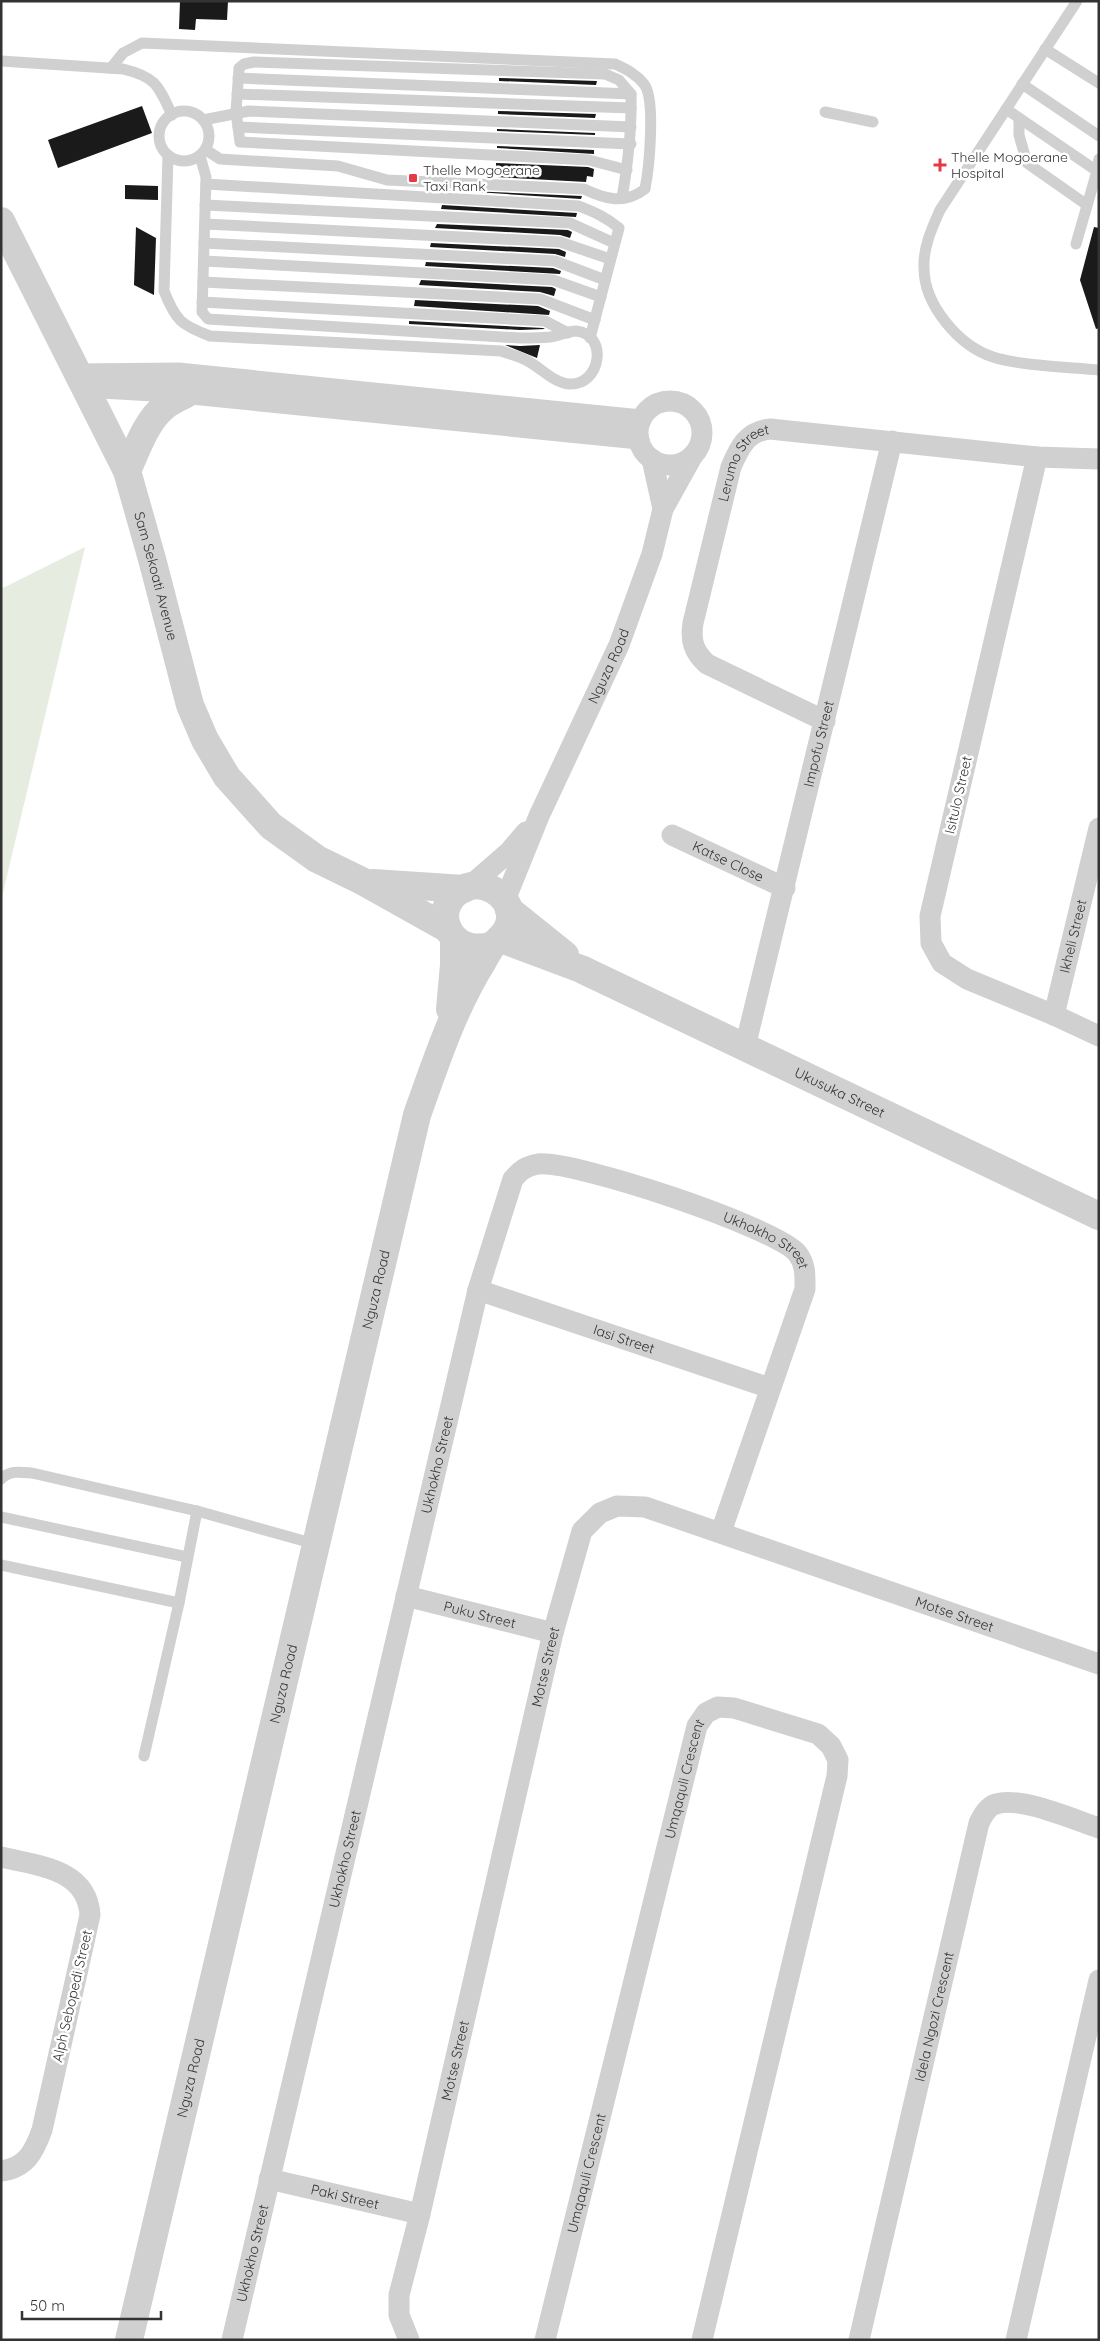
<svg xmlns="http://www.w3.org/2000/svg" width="1100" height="2341" font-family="Quicksand,sans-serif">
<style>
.green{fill:#e6ecdf}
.building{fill:#1a1a1a}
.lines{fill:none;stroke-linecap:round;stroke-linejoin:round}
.service{stroke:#d0d0d0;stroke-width:11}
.minor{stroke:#d0d0d0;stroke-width:21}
.tertiary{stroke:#d0d0d0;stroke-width:28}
.poi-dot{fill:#e63946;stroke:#fff;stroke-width:2}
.labels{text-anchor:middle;stroke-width:5;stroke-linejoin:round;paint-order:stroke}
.poi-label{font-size:14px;fill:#333;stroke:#fff;text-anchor:start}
.street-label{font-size:14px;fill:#333;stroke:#fff}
</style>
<rect width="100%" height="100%" fill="#fff"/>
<polygon class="green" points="85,547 1,901 1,589"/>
<g class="building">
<polygon points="180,1 228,1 227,20 196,19 195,30 179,29"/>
<polygon points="499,78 597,81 596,85 499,81"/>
<polygon points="142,106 152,133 58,168 48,140"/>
<polygon points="498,111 596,114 595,118 498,114"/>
<polygon points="497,129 595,133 595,135 497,131"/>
<polygon points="497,146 594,150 594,154 497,148"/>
<polygon points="496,163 588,167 594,169 593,177 587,176 586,182 496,177"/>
<polygon points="125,185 158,186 158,200 125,199"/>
<polygon points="446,190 582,196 581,199"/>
<polygon points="442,205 577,213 576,217 441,209"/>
<polygon points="437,224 568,230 572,232 570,238 560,235 435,228"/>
<polygon points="136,227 156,238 154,295 134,285"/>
<polygon points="1094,227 1099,228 1099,328 1096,329 1080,280"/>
<polygon points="431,243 559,249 566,252 565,257 555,254 430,247"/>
<polygon points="426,262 553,268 561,271 560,274 425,266"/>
<polygon points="421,280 552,287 556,289 554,296 540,292 419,285"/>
<polygon points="415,300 538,306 550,311 549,315 414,306"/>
<polygon points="409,321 543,328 545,329 520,330 409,324"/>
<polygon points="505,345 520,346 540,345 537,358"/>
</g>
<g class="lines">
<g class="service">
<path d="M1077,1L940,210C932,228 923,247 924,268C924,305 959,346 993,357C1021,366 1068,367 1099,370"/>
<polyline points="1045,49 1099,83"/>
<path d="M1,61L123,69C156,77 158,85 172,115"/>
<path d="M111,68L123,53L142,43L615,64C626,69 636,74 644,84C656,99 649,169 645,189C624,205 605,199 584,189L387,180L338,166L220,159L206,150"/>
<polyline points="238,78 631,94"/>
<polyline points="1022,84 1099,136"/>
<polyline points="237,94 631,108"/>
<polyline points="1006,109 1097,171 1099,159"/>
<circle cx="184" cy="136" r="25"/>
<polyline points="825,112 873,122"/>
<polyline points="1019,118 1019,135 1027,163 1087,205"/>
<polyline points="203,120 249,111 631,127"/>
<polyline points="238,127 631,144"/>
<path d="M168,155L164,291C176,321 181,325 210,336L501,351C509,354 518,356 526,360C540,367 554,383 569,384C601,386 609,334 576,331C568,331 558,336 550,337C540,338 530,338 520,338L208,319L202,312L206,177L200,156"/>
<path d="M206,184L579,206C594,212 606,217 619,228L590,338"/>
<path d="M622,198C628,163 632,130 631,94L619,80L605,74L254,62L244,64L239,68L236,112L240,142L589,160L627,170"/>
<polyline points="205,205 570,223 614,243"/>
<polyline points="205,224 560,242 610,259"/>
<polyline points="204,243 555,261 605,280"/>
<polyline points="1076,244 1097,171"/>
<polyline points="204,261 553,280 601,297"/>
<polyline points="203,282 540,299 595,320"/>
<polyline points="202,302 545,321 568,333"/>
<path d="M1,1479C10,1470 20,1472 32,1473L197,1511L315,1544"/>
<polyline points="1,1517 187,1557"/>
<polyline points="1,1565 179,1603"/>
<polyline points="144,1756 179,1603 197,1511"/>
</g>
<g class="minor">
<polyline points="76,374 178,373 641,420"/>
<polyline points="84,387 171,392 639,439"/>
<circle cx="670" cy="433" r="32"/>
<polyline points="1037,457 930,916 931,943 942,963 967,979 1054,1015 1099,1036"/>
<polyline points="652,459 663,509"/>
<path id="s1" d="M825,721L707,664C694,652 690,641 693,623L731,467C739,448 747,431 770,429L1037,457L1099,459"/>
<path id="s2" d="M672,835L785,888"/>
<polyline points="470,886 509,852 526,832"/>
<path id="s3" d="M505,900L539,816L619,645L652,554L663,509L693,455"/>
<path id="s4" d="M1054,1015L1099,828"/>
<path id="s5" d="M745,1047L892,441"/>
<path id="s6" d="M478,1290L770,1388"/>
<path id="s7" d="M406,1596L553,1633"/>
<path d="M1,1857C37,1866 87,1868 90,1915L42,2130C34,2152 26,2168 1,2171"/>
<path id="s8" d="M269,2179L420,2214"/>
<path id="s9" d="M232,2340L478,1290L513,1179C521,1170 526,1166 538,1164C574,1160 775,1227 797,1253C806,1264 805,1276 805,1289L721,1532"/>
<path id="s10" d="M409,2340L399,2315V2295L420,2214L553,1633L582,1531L600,1513L617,1506L645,1507L1099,1664"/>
<path id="s11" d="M545,2340L697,1726L706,1713L718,1707L734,1708L818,1734L831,1746L838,1760L837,1776L702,2340"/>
<path id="s12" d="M859,2340L979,1823C982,1817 986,1809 993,1805C1017,1794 1074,1820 1099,1828"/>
<polyline points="1016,2340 1099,1980"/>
</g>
<g class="tertiary">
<path id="s13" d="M1,221L127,471L152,559L190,705L205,740L227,777L271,826L317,859L364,882L448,929"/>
<path d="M127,471C137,449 146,421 165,406C171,401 179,398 186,394"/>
<polyline points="373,883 464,889"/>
<polyline points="509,910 565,955"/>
<path id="s14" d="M501,939L581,969L1099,1216"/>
<polyline points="450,1009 454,965 454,939"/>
<path id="s15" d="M129,2340L417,1115C436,1062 453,1009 483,961C486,956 489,949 493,945C501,937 508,932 510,920C512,894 481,876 459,891C428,913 453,959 493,945"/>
</g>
</g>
<g class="poi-dot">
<path d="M937.5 157.5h5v5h5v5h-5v5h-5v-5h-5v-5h5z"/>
<rect x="408" y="173" width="10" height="10" rx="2.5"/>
</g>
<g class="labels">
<g class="poi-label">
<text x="951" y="162">Thelle Mogoerane<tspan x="951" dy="16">Hospital</tspan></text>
<text x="423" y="175">Thelle Mogoerane<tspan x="423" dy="16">Taxi Rank</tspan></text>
</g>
<g class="street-label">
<text dy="5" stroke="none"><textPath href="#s1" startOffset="348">Lerumo Street</textPath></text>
<text dy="5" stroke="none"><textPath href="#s13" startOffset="389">Sam Sekoati Avenue</textPath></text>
<text dy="5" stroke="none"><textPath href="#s3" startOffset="256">Nguza Road</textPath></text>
<text dy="5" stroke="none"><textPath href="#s5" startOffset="312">Impofu Street</textPath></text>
<text transform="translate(958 795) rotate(-77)" y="5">Isitulo Street</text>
<text dy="5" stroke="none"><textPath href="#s2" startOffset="62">Katse Close</textPath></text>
<text dy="5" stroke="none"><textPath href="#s4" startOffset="81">Ikheli Street</textPath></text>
<text dy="5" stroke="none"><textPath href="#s14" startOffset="372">Ukusuka Street</textPath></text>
<text dy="5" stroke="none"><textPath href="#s9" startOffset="1468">Ukhokho Street</textPath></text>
<text dy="5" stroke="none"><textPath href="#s15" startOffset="1079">Nguza Road</textPath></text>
<text dy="5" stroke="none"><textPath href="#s6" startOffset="154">Iasi Street</textPath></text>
<text dy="5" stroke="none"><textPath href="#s9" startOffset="899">Ukhokho Street</textPath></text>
<text dy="5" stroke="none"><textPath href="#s10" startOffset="1232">Motse Street</textPath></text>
<text dy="5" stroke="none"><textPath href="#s7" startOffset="76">Puku Street</textPath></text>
<text dy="5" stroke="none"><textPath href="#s10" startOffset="692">Motse Street</textPath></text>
<text dy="5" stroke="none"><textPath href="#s15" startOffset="674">Nguza Road</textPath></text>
<text dy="5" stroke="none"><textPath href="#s11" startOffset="578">Umqaquli Crescent</textPath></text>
<text dy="5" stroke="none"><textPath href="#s9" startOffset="494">Ukhokho Street</textPath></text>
<text transform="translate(72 1996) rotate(-77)" y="5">Alph Sebopedi Street</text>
<text dy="5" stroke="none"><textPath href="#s12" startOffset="332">Idela Ngozi Crescent</textPath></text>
<text dy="5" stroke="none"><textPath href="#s10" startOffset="288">Motse Street</textPath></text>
<text dy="5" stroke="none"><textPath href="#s15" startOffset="269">Nguza Road</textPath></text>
<text dy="5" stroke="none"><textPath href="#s11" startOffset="172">Umqaquli Crescent</textPath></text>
<text dy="5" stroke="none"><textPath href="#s8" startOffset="78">Paki Street</textPath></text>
<text dy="5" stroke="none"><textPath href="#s9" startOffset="89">Ukhokho Street</textPath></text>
</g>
</g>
<rect width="1100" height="2341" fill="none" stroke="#333333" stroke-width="5"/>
<path d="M22 2311v8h139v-8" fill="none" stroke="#333333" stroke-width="2.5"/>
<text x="30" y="2311" font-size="15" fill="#333333" stroke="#ffffff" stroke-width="4" paint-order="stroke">50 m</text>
</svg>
